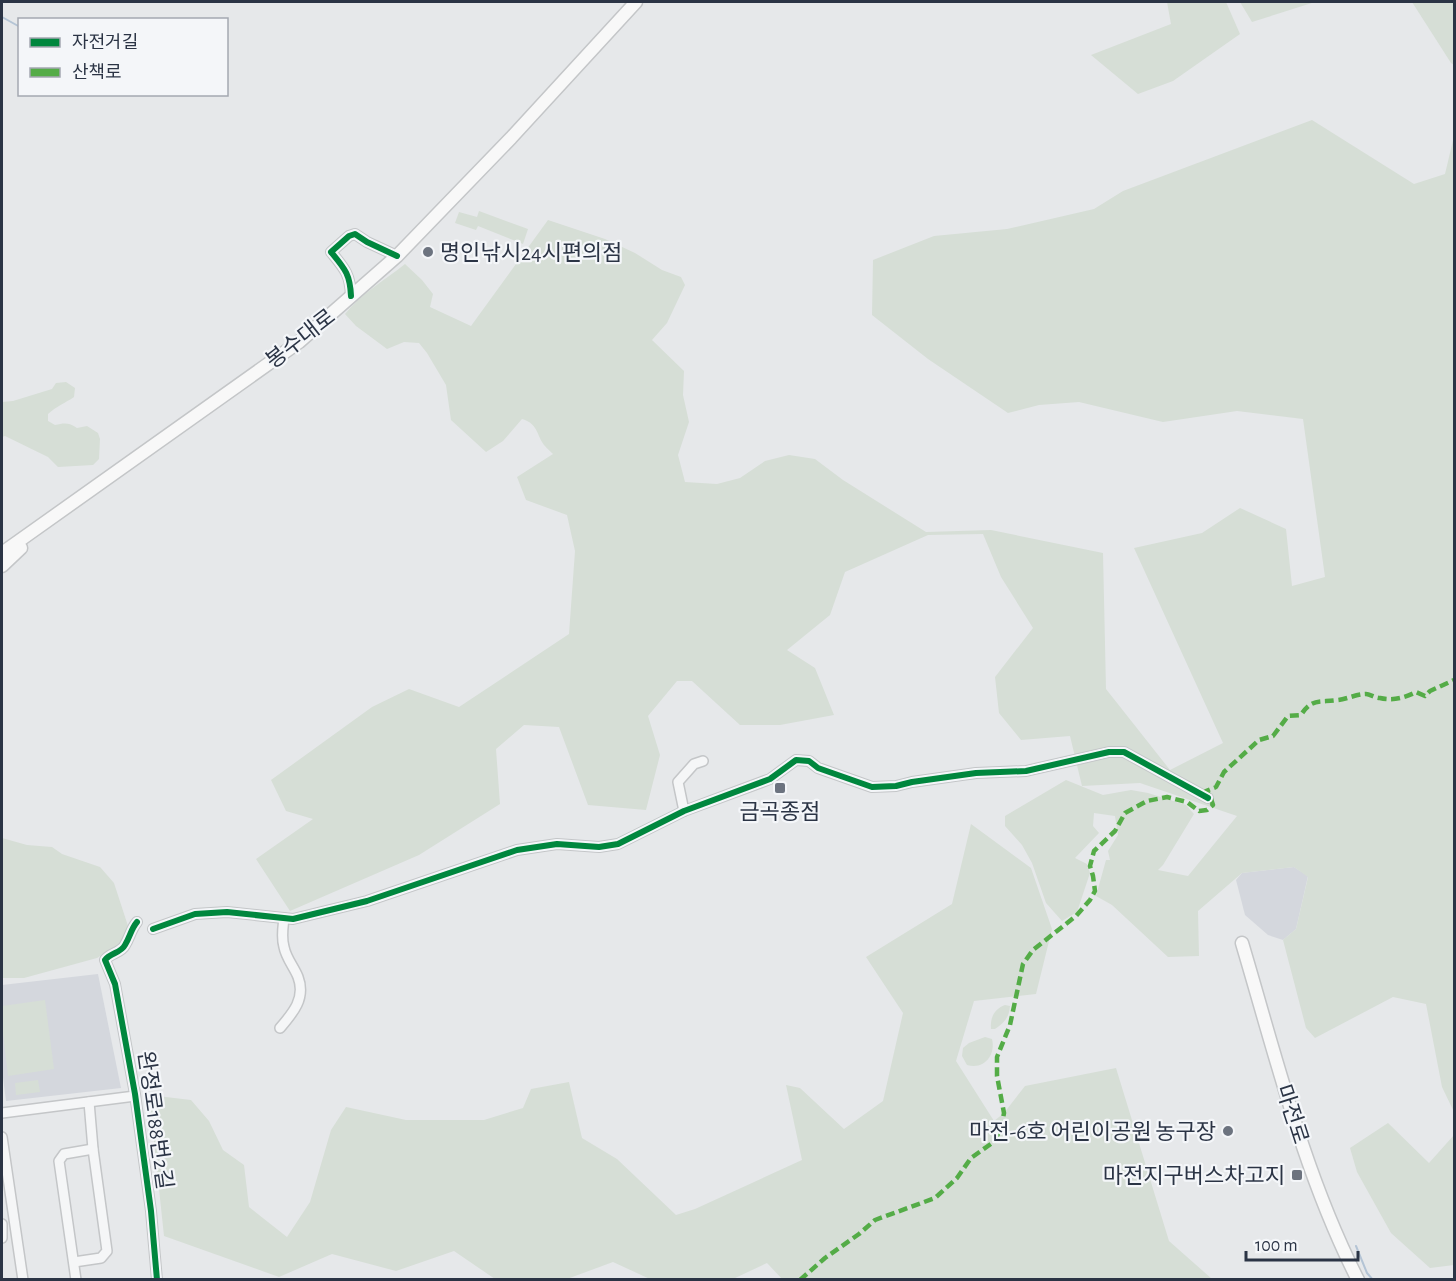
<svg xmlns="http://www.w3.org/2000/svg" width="1456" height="1281" font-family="'Alegreya Sans','Noto Sans KR',sans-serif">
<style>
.built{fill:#d4d7dd}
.green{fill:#d6ded6}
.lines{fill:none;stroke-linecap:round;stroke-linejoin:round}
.stream{stroke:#b4c4d5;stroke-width:2}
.street-casing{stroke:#c4c6c8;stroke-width:12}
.secondary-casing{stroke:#c4c6c8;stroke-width:15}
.street{stroke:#f5f6f7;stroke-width:9}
.secondary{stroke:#f8f8f8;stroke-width:12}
.quiet{stroke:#54ac47;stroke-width:4.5;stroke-dasharray:9 4.5;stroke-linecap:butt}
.cycleway-casing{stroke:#f4f6f9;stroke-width:10}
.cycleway{stroke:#00873e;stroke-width:6}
.poi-dot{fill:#6c737f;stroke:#f4f6f9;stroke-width:2}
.labels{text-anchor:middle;stroke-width:4.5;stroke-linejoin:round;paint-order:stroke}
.poi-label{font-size:22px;fill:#2b3445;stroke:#f4f6f9;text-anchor:end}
.street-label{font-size:22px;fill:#2b3445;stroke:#f4f6f9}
</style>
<rect width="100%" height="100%" fill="#e6e8ea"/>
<g class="built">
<polygon points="1294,867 1308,876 1296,929 1283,940 1268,935 1245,915 1236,880 1242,873"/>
<polygon points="98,974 121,1088 6,1101 2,1070 2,985"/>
</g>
<g class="green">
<polygon points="1167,2 1226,2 1240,34 1173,81 1138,94 1091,55 1171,24"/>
<polygon points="1240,2 1315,2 1252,22"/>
<polygon points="1412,2 1454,2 1454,65 1451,63"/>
<path d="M1312,120L1414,184L1445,174L1454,136V1112L1442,1087L1426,1004L1393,997L1315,1038L1306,1028L1283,940L1296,929L1308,877L1294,867L1242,873L1198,911L1199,956L1168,957L1112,905L1096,896L1106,860H1110L1108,851L1118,835L1115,816L1094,813L1093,826L1099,833L1075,858L1087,864L1090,873L1077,912L1062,921L1046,903L1032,863L1022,845L1005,826V816L1066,780L1103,795L1131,790L1148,793L1186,805L1194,814L1163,865L1158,870L1188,876L1237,816L1140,783L1082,786L1070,736L1021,740L999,713L995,677L1033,628L1001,577L983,534L928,535L845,572L830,615L787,650L815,668L834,715L780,725H740L692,681H677L648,716L660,755L646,810L588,805L559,727L524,725L496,749L500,804L419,855L290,911L256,859L313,819L286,811L271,780L372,707L409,689L459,707L569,634L575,551L567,515L526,500L517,477L553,454C549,450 544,446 542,442C536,431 536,423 522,419L503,441L486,452L451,420L446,385L427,353L419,343L404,342L387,349L356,326L345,314C361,294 385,280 405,264L422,280L433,294L430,307L471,326L548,220L605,239L635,253L662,270L681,277L685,285L667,323L652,340L684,371L683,395L689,422L678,455L685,482L717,484L740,478L765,461L789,455L815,459L843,480L926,532L991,530L1103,553L1106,689L1170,770L1223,743L1134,548L1202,533L1240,508L1286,529L1292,586L1325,577L1303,419L1237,411L1163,422L1079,402L1039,405L1008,413L928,359L872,315L873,260L934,236L1007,229L1094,209L1123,191Z"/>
<polygon points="479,211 528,229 523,244 478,226 476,230 455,223 459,212 477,217"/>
<path d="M66,382L75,388L74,397C65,403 57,406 48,414V421L55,425C64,423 69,422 77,428L87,426L98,433L100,439L99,459L93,465L58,467L48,457L5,436L2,437V402L13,401L52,389L56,383Z"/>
<polygon points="971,824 1031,868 1052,929 1036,994 974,1001 956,1061 994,1121 1004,1113 1025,1086 1116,1068 1169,1241 1212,1279 783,1280 767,1263 733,1279 652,1280 613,1262 567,1279 495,1279 454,1251 396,1271 332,1254 279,1277 164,1236 149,1095 191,1100 209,1121 223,1150 244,1165 249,1207 287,1237 310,1202 331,1130 346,1107 406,1120 484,1120 523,1108 531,1089 569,1082 582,1138 617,1159 676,1215 695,1209 802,1160 786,1085 800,1088 844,1129 883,1101 903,1013 866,957 952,904"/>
<polygon points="2,838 27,845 52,847 62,854 100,867 114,883 128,926 121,943 97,958 24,978 2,978"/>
<polygon points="45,1000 54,1069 8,1076 2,1024 2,1006"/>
<path d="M1005,1005L1010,1006C1009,1018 1004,1023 995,1029H991C990,1018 994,1009 1005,1005Z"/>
<path d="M985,1037L992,1039C996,1055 984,1070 967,1065L962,1056L963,1048L969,1043Z"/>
<polygon points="38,1080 40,1092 16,1095 15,1083"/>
<polygon points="1388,1123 1429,1163 1454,1135 1454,1265 1430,1268 1391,1233 1357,1172 1350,1148"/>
</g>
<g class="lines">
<g class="stream">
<polyline points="2,17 20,27"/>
<polyline points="1356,1246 1367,1273 1373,1280"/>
</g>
<g class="street-casing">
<g id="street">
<path d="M351,296C350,274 345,269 331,252L349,236L355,234L367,242L397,256"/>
<polyline points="684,811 678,782 694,764 703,761"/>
<path d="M137,922C131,929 130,937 125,945C121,953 110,953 105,960L115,984L135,1094L151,1211L157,1280"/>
<polyline points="153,929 195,914 227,912 293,919 367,901 517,850 557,844 599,847 618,844 684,811 770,779 796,760 809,761 818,768 872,787 896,786 912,782 976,773 1026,771 1109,752 1124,752 1208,798"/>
<path d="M280,1028C293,1013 306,998 298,977C294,967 286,958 284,947C281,937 283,928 284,918"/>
<polyline points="2,1113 135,1096"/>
<polyline points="2,1137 23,1280"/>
<polyline points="2,1224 2,1238"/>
<polyline points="74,1262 101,1258 107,1251 93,1149 89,1102"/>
<polyline points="76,1280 59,1161 64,1154 93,1149"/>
</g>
</g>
<g class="secondary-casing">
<g id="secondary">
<polyline points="2,553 299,342 397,256 511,138 636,2"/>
<polyline points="2,566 21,548"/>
<path d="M1242,943C1276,1057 1304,1174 1358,1280"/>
</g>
</g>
<use href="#street" class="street"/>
<use href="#secondary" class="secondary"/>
<path class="quiet" d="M800,1280L825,1258L859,1234L875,1220L935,1198L957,1178L971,1158L995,1141L1002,1124L1004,1113L997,1076V1057L1010,1025L1023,964L1033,950L1076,916L1090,900L1095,891L1093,876L1090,866L1094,851L1115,831L1125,813L1147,801L1167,797L1187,802L1199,811L1207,810L1213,805L1210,796L1206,791L1216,787L1224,772L1259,740L1273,736L1288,716L1301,715C1312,697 1321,703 1338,700C1347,699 1357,694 1366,694C1370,694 1375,698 1380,698C1392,701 1405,698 1416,692L1425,696L1430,691L1454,680"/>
<g class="cycleway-casing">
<g id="cycleway">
<path d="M351,296C350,274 345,269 331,252L349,236L355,234L367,242L397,256"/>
<path d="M137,922C131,929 130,937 125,945C121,953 110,953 105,960L115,984L135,1094L151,1211L157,1280"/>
<polyline points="153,929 195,914 227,912 293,919 367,901 517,850 557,844 599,847 618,844 684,811 770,779 796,760 809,761 818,768 872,787 896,786 912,782 976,773 1026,771 1109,752 1124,752 1208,798"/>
</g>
</g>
<use href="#cycleway" class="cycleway"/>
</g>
<g class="poi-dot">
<circle cx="428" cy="252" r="6"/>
<rect x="774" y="782" width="12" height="12" rx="3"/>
<circle cx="1228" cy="1131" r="6"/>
<rect x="1291" y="1169" width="12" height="12" rx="3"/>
</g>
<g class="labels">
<g class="poi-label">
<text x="440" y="260" text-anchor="start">명인낚시24시편의점</text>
<text x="780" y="819" text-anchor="middle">금곡종점</text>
<text x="1216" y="1139">마전-6호 어린이공원 농구장</text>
<text x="1285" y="1183">마전지구버스차고지</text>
</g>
<g class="street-label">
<text transform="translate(300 338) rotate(-38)" y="8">봉수대로</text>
<text transform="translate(1293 1114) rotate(72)" y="8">마전로</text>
<text transform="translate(156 1120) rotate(82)" y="8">완정로188번2길</text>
</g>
</g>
<rect width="1456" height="1281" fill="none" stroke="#2b3445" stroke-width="6"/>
<rect x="18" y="18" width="210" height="78" fill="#f4f6f9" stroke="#a4a8b1" stroke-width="1.5"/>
<rect x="30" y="38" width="30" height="9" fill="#00873e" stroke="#a4a8b1" stroke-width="1.5"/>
<text x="72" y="48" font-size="18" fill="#2b3445">자전거길</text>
<rect x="30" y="68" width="30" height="9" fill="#54ac47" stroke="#a4a8b1" stroke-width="1.5"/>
<text x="72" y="78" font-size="18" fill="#2b3445">산책로</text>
<path d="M1246 1251v9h112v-9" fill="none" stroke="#2b3445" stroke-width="3"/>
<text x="1255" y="1251" font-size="18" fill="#2b3445" stroke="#f4f6f9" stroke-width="4.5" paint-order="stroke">100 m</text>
</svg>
